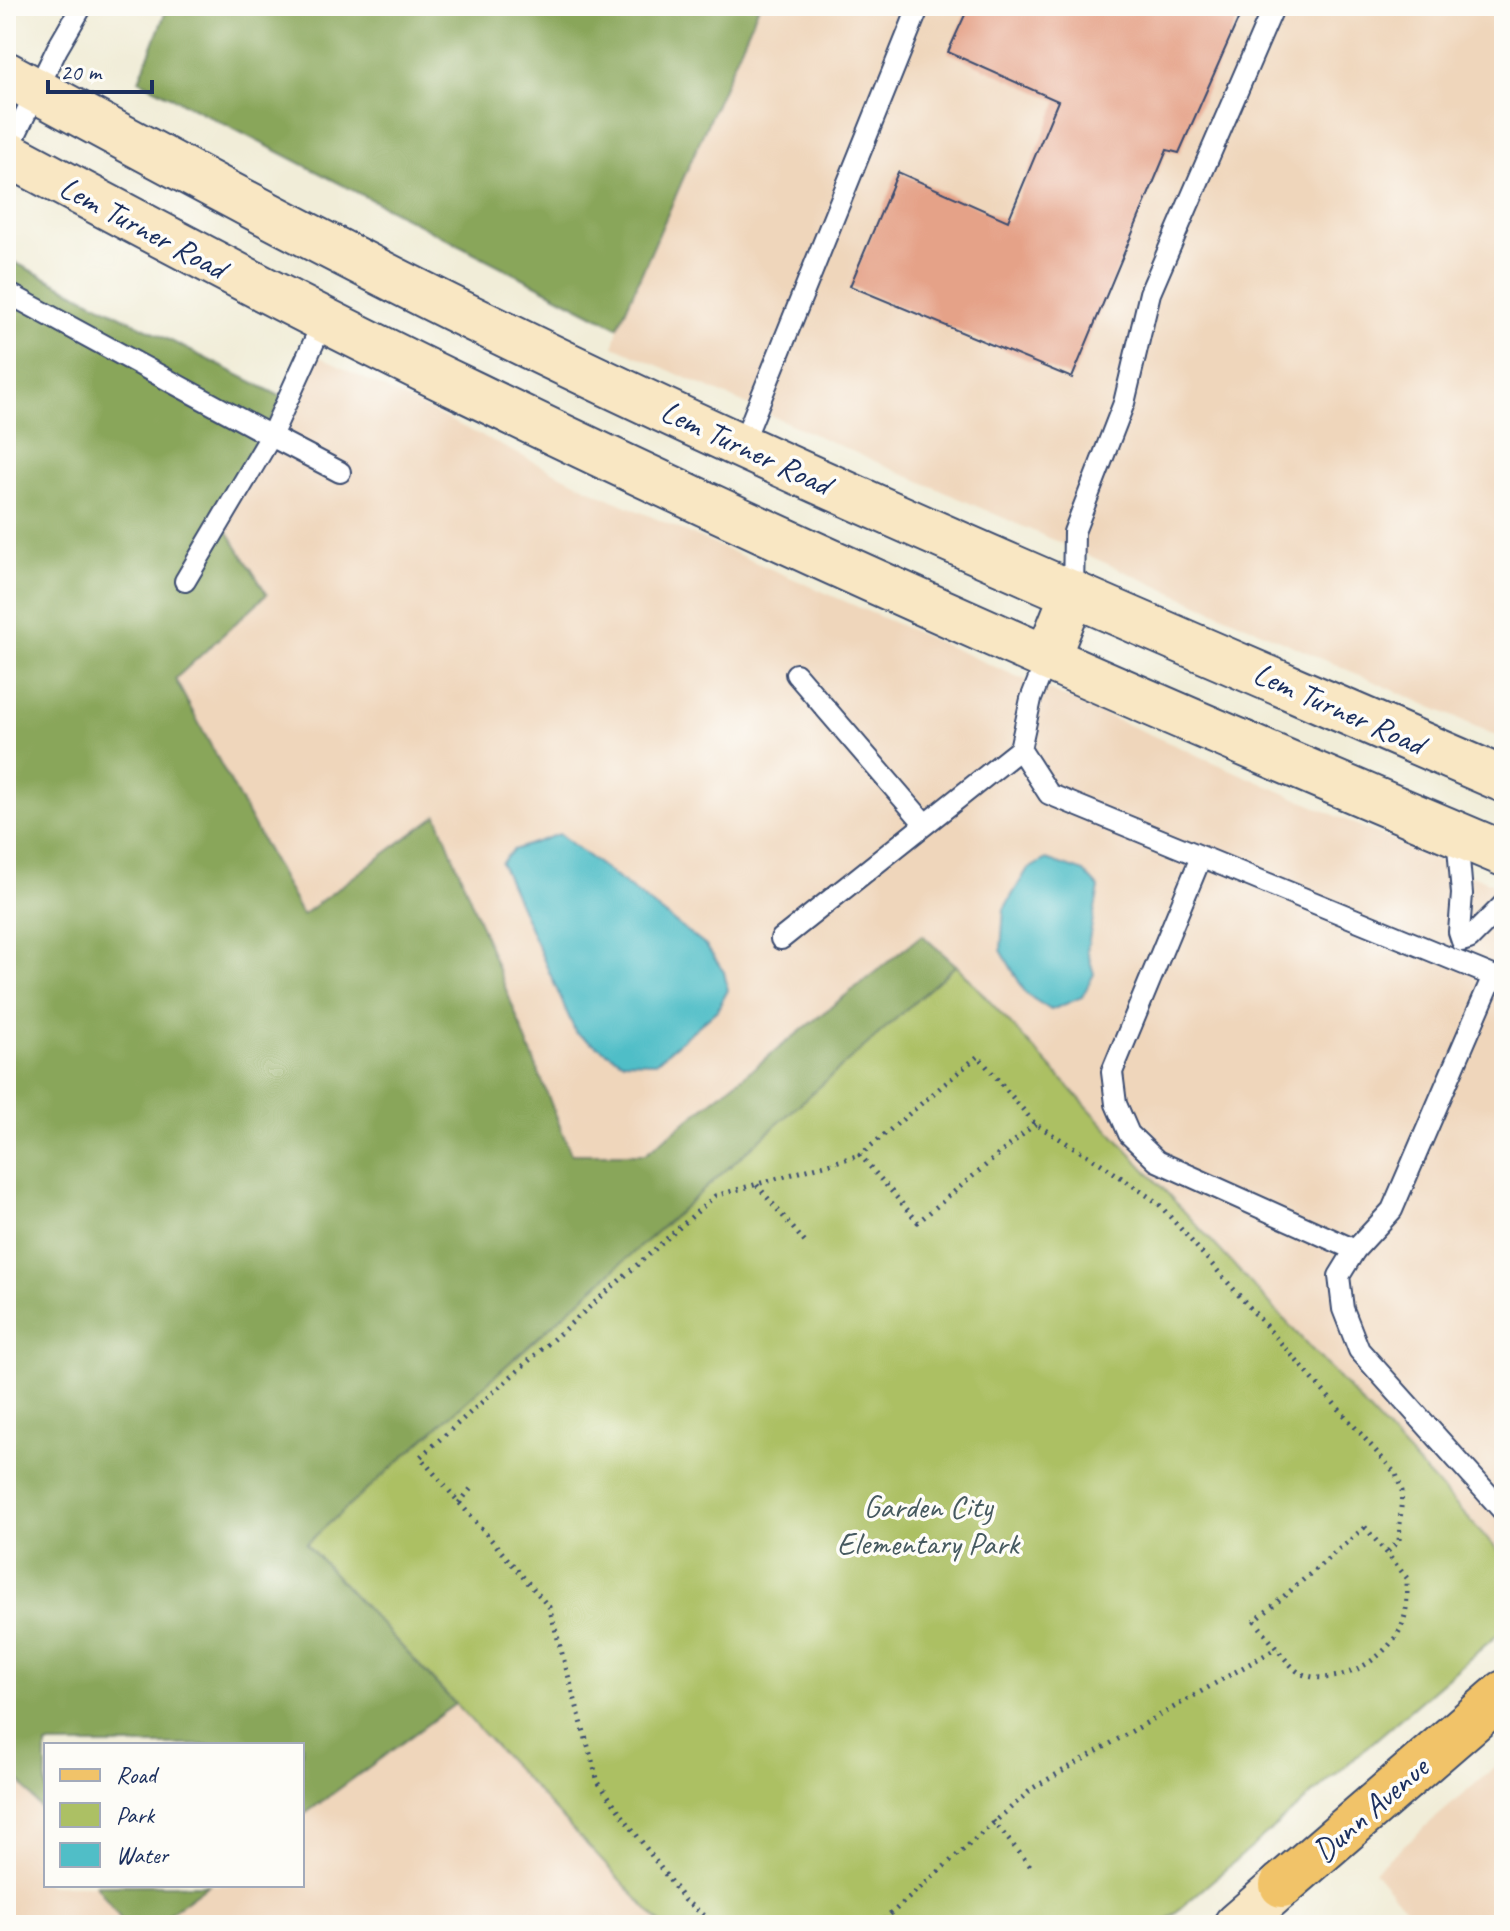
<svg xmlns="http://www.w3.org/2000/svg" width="1510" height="1931" font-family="Caveat,sans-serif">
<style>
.built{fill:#efd6bb}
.green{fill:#acc064;stroke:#647861;stroke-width:2}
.forest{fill:#89a65a;stroke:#526a5c;stroke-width:2}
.water{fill:#50bec7;stroke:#367692;stroke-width:2}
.building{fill:#e5a288}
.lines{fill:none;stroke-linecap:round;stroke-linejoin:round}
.lane-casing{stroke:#3b4c70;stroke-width:24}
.secondary-casing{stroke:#3b4c70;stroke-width:48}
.primary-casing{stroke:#3b4c70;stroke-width:48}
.path{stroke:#3b4c70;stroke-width:5;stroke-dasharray:2 6;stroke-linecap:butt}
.lane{stroke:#fff;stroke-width:20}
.secondary{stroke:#f9e7c3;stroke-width:44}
.primary{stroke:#f1c369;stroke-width:44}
.labels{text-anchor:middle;stroke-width:7;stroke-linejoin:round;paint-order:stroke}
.street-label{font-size:32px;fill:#1b2f5e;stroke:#fdfcf7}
.park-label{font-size:32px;fill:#465a60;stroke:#fdfcf7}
</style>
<rect width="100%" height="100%" fill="#fdfcf7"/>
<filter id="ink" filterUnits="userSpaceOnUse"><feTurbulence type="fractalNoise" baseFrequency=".0125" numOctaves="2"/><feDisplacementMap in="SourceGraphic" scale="16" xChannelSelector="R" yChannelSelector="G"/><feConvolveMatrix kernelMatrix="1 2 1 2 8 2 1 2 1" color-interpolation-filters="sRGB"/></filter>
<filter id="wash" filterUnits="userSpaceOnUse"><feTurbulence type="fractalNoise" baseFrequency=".006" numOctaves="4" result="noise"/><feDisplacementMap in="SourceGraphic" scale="32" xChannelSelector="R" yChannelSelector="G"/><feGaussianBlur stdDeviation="1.8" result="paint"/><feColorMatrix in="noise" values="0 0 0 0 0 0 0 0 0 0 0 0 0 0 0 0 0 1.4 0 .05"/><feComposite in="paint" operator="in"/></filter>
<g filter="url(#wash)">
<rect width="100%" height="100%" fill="#f1edd8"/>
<g class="built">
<polygon points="759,6 1504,6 1504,739 614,346 618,327"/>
<polygon points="308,351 604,496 1504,889 1504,1557 956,965 922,935 644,1154 571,1154 437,816 303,915 175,679 267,594 214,510 284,398"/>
<polygon points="455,1704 662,1925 153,1925 208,1885 302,1885 302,1816"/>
<polygon points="1504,1759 1504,1904 1479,1925 1420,1925 1374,1871"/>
<polygon points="6,1762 46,1816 46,1885 96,1885 125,1925 6,1925"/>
</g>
<polygon class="green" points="956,965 1504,1557 1504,1629 1161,1925 662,1925 306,1544"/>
<g class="forest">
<polygon points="168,6 759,6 618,327 139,80"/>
<polygon points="6,258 284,398 214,510 267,594 175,679 302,915 437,815 571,1154 645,1154 922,935 956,965 306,1544 455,1704 302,1816 302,1745 46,1745 46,1816 6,1762"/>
<polygon points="96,1885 208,1885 153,1925 125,1925"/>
<polygon points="1504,1904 1504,1925 1479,1925"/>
</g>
<g class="water">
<polygon points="559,834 706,946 724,972 728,990 717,1010 656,1062 622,1061 576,1033 501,863 513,850"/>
<polygon points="1046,859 1084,872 1099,888 1087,950 1094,974 1082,997 1051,1010 1026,994 1001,950 1004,909 1027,870"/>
</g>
<g id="blocks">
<polygon class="building" points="969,6 1244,6 1179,153 1167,150 1072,378 850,286 898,172 1008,221 1058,101 948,52"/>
</g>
</g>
<g filter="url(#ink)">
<use href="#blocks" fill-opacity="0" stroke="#3b4c70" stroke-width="2"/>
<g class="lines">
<g class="lane-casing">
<g id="lane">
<polyline points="6,154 57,49 82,6"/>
<polyline points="6,292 271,436 185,581"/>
<polyline points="324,320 271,436 340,472"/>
<polyline points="742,445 919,6"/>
<polyline points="1073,593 1074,532 1124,403 1150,293 1274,6"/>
<polyline points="1047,658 1031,699 1020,749 1049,794 1493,976 1392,1210 1355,1250 1339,1276 1343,1309 1359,1350 1504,1512"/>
<polyline points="796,674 925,824"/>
<polyline points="1457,835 1462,894 1459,932 1462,941 1469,939 1504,904"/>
<polyline points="1201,857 1112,1072 1116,1104 1129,1134 1157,1161 1355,1250"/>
<polyline points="781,939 1020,749"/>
</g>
</g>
<g class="secondary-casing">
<g id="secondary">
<path d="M6,74C170,163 333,251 500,332C829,493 1168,634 1504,780"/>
<path d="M6,153C160,235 314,317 472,393C811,558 1157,708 1504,854"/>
<polyline points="1047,658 1073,593"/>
<polyline points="1236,1925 1282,1885"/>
</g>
</g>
<g class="primary-casing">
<polyline id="primary" points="1282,1885 1504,1693"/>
</g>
<g class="path">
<polyline points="1035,1124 918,1222 860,1155 978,1056 1035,1124 1100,1163 1158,1203 1396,1474 1402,1491 1399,1541 1387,1552"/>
<polyline points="757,1185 808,1246"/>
<polyline points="459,1503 473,1486"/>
<path d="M1365,1527L1407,1578C1407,1596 1408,1618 1398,1633C1381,1662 1334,1689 1300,1673C1290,1668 1264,1632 1255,1621Z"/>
<polyline points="993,1821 1032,1868"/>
<polyline points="717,1925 684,1900 598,1782 549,1607 420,1457 715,1196 860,1155"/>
<polyline points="878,1925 1033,1788 1277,1648"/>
</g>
<use href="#lane" class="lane"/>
<use href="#secondary" class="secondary"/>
<use href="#primary" class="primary"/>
</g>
</g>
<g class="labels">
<g class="street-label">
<text transform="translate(143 227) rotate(28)" y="11">Lem Turner Road</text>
<text transform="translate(746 447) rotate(25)" y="11">Lem Turner Road</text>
<text transform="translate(1339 708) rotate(24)" y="11">Lem Turner Road</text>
<text transform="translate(1370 1809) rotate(-41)" y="11">Dunn Avenue</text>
</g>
<g class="park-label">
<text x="928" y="1517">Garden City<tspan x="928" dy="37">Elementary Park</tspan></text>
</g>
</g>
<rect width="1510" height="1931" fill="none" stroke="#fdfcf7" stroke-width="32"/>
<rect x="44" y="1743" width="260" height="144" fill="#fdfcf7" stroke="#a3aaba" stroke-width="2"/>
<rect x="60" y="1769" width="40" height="12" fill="#f1c369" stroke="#a3aaba" stroke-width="2"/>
<text x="116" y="1783" font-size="24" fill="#1b2f5e">Road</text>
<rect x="60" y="1803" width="40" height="24" fill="#acc064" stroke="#a3aaba" stroke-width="2"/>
<text x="116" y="1823" font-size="24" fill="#1b2f5e">Park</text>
<rect x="60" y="1843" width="40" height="24" fill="#50bec7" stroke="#a3aaba" stroke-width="2"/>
<text x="116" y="1863" font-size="24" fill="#1b2f5e">Water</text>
<path d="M48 80v12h104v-12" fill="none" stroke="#1b2f5e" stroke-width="4"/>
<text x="60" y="80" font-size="24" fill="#1b2f5e" stroke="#fdfcf7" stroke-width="6" paint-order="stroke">20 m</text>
</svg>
